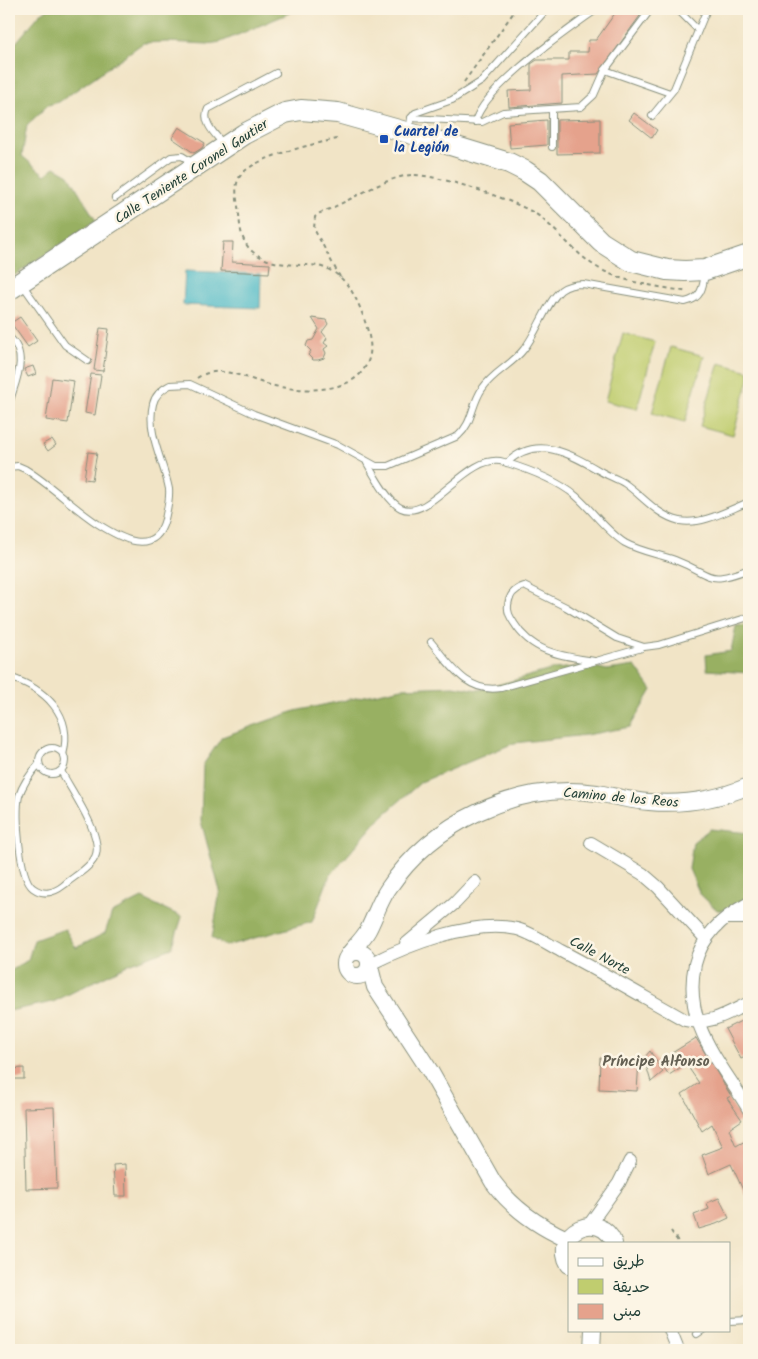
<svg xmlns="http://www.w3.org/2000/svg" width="758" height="1359" font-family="Kalam,'Playpen Sans Arabic',sans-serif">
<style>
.green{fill:#c0cd6f;stroke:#708552}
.forest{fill:#98b062;stroke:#5c764b}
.water{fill:#4cb9c7;stroke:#367b7e}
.building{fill:#e5a28c}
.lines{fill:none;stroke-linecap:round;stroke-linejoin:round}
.service-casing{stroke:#88907d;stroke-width:8}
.minor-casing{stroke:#88907d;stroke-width:14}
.tertiary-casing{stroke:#88907d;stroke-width:18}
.primary-casing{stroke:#88907d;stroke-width:22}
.path{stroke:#88907d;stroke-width:2;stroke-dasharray:4 4;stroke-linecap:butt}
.service{stroke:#fff;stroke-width:6}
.minor{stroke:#fff;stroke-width:12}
.tertiary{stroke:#fff;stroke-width:16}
.primary{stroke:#fff;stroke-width:20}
.transit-dot{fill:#1a4fb4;stroke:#fcf5e5;stroke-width:2}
.labels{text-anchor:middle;stroke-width:5;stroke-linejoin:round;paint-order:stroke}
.transit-label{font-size:14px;font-weight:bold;fill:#164399;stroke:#fcf5e5;text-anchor:start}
.street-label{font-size:14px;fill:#1f3d34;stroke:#fcf5e5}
.neighbourhood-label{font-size:15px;font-weight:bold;fill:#646053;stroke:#fcf5e5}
</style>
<rect width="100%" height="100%" fill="#fcf5e5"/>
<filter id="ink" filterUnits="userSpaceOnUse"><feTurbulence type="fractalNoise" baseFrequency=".02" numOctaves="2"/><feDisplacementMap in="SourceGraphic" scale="10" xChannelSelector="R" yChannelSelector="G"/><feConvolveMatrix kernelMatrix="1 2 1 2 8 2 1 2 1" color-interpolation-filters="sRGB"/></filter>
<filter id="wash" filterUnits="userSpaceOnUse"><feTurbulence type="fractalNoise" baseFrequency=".0096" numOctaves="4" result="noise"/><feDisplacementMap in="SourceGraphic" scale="20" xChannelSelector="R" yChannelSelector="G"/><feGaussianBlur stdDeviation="1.12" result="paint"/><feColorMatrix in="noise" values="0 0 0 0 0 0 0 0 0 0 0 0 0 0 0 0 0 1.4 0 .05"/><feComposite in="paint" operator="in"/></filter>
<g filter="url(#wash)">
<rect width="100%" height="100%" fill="#f1e4c6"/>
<g class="green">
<polygon points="623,333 655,342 637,409 605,401"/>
<polygon points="671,347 704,356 685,422 652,413"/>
<polygon points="719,363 749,371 749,379 733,435 700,426"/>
</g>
<g class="forest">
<polygon points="48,9 294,9 292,12 221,42 208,44 167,42 143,43 59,102 48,105 27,125 22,156 45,175 55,167 69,175 96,221 9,279 9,51 40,14"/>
<polygon points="749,625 749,673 707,670 706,655 731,651 736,626"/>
<polygon points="590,666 607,670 635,666 652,690 630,727 586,735 514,743 421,782 378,820 329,877 312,922 226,946 212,938 220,891 201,821 203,765 222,737 295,711 402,688 453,686 479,690 554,669"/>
<polygon points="710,829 749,833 749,904 737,911 717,910 700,894 689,869 693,842"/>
<polygon points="142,898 182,917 172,948 129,964 53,1002 9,1011 9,972 28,960 34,940 65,929 76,948 105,933 112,913"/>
</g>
<polygon class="water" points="185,271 261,274 260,308 183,305"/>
<g id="blocks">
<g class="building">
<polygon points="618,9 636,9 642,13 598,74 562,76 562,103 509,107 508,91 531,90 531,64 537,60 569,60 569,52 588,52 589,40 596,40"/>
<polygon points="634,113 657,130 652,138 629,120"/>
<polygon points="600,119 600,153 557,154 557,120"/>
<polygon points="547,120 547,145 510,148 508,123"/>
<polygon points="179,127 205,143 202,148 194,153 172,138"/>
<polygon points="223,242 233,242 232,262 270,264 269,273 221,271"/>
<polygon points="20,317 37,341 28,347 11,323"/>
<polygon points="312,318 326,320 328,324 322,332 327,338 324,343 328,346 324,349 326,353 324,358 318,360 313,360 308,355 311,351 306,346 308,341 313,340 319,329"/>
<polygon points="100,328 109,329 103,371 94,370"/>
<polygon points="33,366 36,374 28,377 24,369"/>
<polygon points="91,374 101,375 95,415 85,413"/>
<polygon points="52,378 74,381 68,423 46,420"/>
<polygon points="52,439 56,445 48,451 43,444"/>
<polygon points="88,452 97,453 92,480 84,479"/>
<polygon points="749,1017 749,1055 741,1059 725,1029"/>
<polygon points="696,1038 731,1096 727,1098 742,1120 729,1129 736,1146 749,1139 749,1203 731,1164 709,1174 702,1155 723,1147 712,1124 702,1131 682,1094 699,1083 686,1064 669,1075 662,1065 675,1057 672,1053"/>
<polygon points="650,1051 663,1072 651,1082 644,1058"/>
<polygon points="600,1058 639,1060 637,1091 599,1089"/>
<polygon points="24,1068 24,1079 9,1079 9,1069"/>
<polygon points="54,1107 57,1188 26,1189 24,1108"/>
<polygon points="125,1164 126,1196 115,1196 113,1165"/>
<polygon points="719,1198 729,1218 716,1224 699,1229 694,1215 709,1209 707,1203"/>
</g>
</g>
</g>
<g filter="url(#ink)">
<use href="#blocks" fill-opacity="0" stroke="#88907d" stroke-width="1"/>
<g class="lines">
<g class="service-casing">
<g id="service">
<polyline points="677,9 698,30"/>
<polyline points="605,70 670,93"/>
<polyline points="552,110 552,147"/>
<polyline points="652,116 674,89 707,9"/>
<polyline points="411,118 482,122 503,112 581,107 594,95 605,70 651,9"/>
<path d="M475,122C484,87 567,31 597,9"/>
<polyline points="409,131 411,118 415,113 452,100 482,81 547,9"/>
<path d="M224,145C216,135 201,122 208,109L276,73"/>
<polyline points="115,198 171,157 182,156 195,164"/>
<polyline points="22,284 65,345 88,361"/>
<path d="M9,337C30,355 15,382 9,404"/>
<path d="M367,463C374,475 388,502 401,508C431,522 467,451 504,462C527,469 557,480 576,496C593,511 606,531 625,543C641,552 659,554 675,560C714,575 705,586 749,569"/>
<path d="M507,463C536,434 571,454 600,471C608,476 616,478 624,483C642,495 657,516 680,521C703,525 728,510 749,502"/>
<path d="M9,467L18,466L25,469C51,485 72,507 98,524C120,538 155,558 165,519C167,510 170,499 169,489C164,462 146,433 153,404C155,395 162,389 170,385L190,384L254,414L338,445L376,466H388L458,436C473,423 471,405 482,389C493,372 512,365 524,349C537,333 546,303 561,290C568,285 575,284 583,284L685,302C701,299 703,288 705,273"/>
<path d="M431,642C450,664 467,694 501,688L642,648"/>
<path d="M594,661C563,656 532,653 514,623C510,617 507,612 508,605C509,595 515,589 524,586L566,607L617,638L644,647L659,645L749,617"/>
<path d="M9,677C44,688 74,714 63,755"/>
<circle cx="52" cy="761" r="13"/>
<path d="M39,764C30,774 23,783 19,796C15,813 19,878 33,888C44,896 54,893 64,885C73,877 90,868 95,857C105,838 71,790 61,771"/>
<polyline points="729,1321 749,1320"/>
<polyline points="697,1334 703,1330"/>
</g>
</g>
<g class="minor-casing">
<g id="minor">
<polyline points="591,843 643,874 658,887 706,939"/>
<path d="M749,903C724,916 702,936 695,964C682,1024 721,1062 749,1110"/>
<polyline points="728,918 749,918"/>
<polyline points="406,944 455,903 475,882"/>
<path d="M370,964C408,945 473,919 517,929C532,933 548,944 561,951C603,973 644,997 685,1020C709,1026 728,1013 749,1003"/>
<polyline points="589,1225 619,1183 630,1161"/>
<polyline points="670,1330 678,1350"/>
</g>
</g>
<g class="tertiary-casing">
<g id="tertiary">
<circle cx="357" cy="964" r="12"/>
<path d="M349,954C355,946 363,939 368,930C375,917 379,902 388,889C433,822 516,782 597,793C614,796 631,801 649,802C683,805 718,799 749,786"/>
<path d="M370,967L375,987L430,1071L493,1182C512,1208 538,1226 567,1239"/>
<path d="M569,1265C550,1232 600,1208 614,1243"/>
<polyline points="592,1350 593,1330"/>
</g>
</g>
<g class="primary-casing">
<polyline id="primary" points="9,290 244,134 285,113 301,110 338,113 434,140 509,163 525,171 540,181 601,242 631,261 667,270 685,271 705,270 749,255"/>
</g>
<g class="path">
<polyline points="464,82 516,9"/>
<path d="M340,277L314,229L315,217L320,213C347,203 385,177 411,175C434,173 522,202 540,217C561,234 577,256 600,269C627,284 658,286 688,292"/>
<path d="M197,378C219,363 247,379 270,385C295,391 341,394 360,374C373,359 372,346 367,328C358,298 344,265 307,265C288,265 269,264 253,252C241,242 240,228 239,214C238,203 234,190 238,180C246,158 314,144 337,139"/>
<polyline points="671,1231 679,1243"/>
</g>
<use href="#service" class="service"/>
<use href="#minor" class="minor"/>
<use href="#tertiary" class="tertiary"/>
<use href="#primary" class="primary"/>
</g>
</g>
<rect class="transit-dot" x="379" y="134" width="10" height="10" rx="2.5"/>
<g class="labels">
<g class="transit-label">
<text x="394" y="136">Cuartel de<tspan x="394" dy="16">la Legión</tspan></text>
</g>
<g class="street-label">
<text transform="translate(191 171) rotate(-33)" y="5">Calle Teniente Coronel Gautier</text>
<text transform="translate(621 797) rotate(5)" y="5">Camino de los Reos</text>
<text transform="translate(600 955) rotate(28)" y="5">Calle Norte</text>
</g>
<g class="neighbourhood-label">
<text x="656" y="1066">Príncipe Alfonso</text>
</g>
</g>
<rect width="758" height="1359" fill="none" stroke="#fcf5e5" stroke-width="30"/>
<rect x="568" y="1242" width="162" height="90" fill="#fcf5e5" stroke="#a4ab9e"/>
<rect x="578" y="1258" width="25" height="8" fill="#ffffff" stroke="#a4ab9e"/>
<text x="613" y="1266" font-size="15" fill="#1f3d34">طريق</text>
<rect x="578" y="1279" width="25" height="15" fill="#c0cd6f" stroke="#a4ab9e"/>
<text x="613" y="1292" font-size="15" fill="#1f3d34">حديقة</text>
<rect x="578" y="1304" width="25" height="15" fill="#e5a28c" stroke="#a4ab9e"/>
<text x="613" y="1316" font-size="15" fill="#1f3d34">مبنى</text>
</svg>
